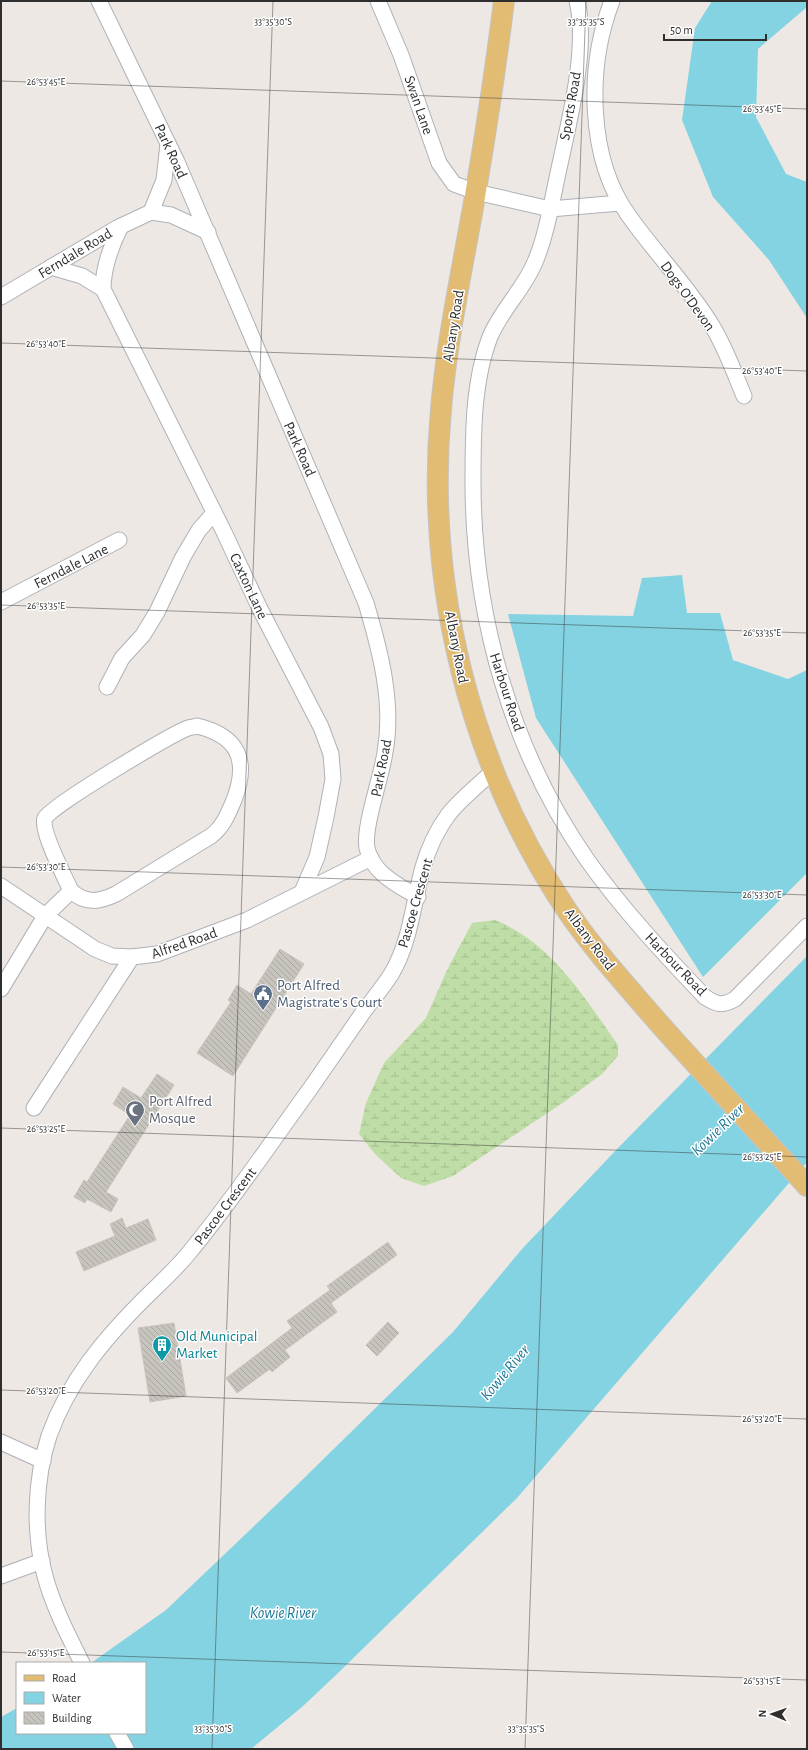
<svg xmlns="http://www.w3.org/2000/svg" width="808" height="1750" font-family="'Alegreya Sans',sans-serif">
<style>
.wetland{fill:url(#wetland-marsh)}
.water{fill:#83d3e2}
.building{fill:url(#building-back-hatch);stroke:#c9c3bc}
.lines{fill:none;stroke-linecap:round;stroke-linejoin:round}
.minor-casing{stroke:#afb1b8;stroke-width:17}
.major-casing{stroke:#c4c4c4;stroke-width:22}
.minor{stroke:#fff;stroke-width:15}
.major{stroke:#e2bc73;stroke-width:20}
.ticks{fill:none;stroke:#2e2e2e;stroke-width:1;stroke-opacity:0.45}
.labels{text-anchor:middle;stroke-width:3;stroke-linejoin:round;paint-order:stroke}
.street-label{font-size:15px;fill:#2e2e2e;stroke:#fff}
.service-label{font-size:15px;fill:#4e5e75;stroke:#fff;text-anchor:start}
.worship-label{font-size:15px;fill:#5b616d;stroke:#fff;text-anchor:start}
.culture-label{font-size:15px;fill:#0d838f;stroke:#fff;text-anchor:start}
.water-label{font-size:16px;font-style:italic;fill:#1e7792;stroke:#fff}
.ticks-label{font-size:10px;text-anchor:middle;fill:#2e2e2e;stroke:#fff;stroke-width:3;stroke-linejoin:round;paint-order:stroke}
</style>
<defs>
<pattern id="wetland-marsh" width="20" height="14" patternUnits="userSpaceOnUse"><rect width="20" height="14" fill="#bfdda6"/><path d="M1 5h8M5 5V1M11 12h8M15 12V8" fill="none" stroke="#a4be8f"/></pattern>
<pattern id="building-back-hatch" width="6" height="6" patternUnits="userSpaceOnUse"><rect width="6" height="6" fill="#c7c3bd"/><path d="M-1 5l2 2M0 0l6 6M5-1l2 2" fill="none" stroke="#aba8a3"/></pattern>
</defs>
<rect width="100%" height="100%" fill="#ede8e3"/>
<path class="wetland" d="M495,920C551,942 585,998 618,1045V1056L602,1074L564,1102L453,1176L424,1186L401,1178L375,1154L359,1134L366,1103L384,1063L426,1018L447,970L472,923Z"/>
<g class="water">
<polygon points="712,1 807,1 807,7 758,49 756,117 786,174 807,182 807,318 769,260 713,197 682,120 695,28"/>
<polygon points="682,575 687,613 720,613 733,660 788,679 807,670 807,873 703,977 536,718 508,614 633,616 642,578"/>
<polygon points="807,956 807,1162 517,1498 337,1674 302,1707 251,1749 1,1749 1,1717 17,1708 17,1733 145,1733 145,1663 91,1663 166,1610 296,1486 453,1332 522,1249 619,1147"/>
</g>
<g class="building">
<polygon points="280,949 304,964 233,1076 197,1053 231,1002 228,1000 237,985 251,994"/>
<polygon points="157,1074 174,1085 106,1192 118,1199 111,1212 87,1199 85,1203 74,1197 84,1180 87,1182 130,1115 113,1104 123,1087 141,1098"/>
<polygon points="122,1218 126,1228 148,1219 156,1240 84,1271 76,1252 115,1236 110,1224"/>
<polygon points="388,1242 397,1255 331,1303 337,1312 285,1350 290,1357 272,1372 270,1369 237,1393 226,1378 292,1328 287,1321 330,1290 327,1286"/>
<polygon points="388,1322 399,1333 377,1356 366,1345"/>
<polygon points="174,1323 186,1396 150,1402 138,1328"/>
</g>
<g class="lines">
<g class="minor-casing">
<g id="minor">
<path d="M99,1L177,162L366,603C380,650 394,703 385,752C382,776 363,827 367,848C372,873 398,885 418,897"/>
<polyline points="378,1 401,55 439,163 454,184 476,192 550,209 620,203"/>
<path d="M577,1C589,50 567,129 557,178C551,206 546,236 535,262C524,289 501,310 490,337C473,381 473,434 473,482C473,615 511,751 588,861C623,910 664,954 705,997C717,1005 723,1006 735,999L807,926"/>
<path d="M612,1C587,66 587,158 629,216C655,253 687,285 711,324C725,346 734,372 744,396"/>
<polyline points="151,212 164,180 168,144"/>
<path d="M121,226C111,246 103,267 103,289L224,532L260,609L321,727L331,754L333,779L326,817L317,857L302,892"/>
<polyline points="51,267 82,276 103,289"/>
<polyline points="1,297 117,228 151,212 171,215 208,232"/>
<polyline points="1,602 119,540"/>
<polyline points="107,687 122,658 143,635 157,612 183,557 199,530 214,513"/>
<path d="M197,726C239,736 249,761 234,800C228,814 223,827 211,836L116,894C99,902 86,904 71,891C65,877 40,830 45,818C49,807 172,734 188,728C191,727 195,727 197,726Z"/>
<polyline points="1,886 95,949 112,956 132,957 157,954 247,920 371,858"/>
<polyline points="1,989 45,916 71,891"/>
<polyline points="34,1108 132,957"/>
<polyline points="1,1442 43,1461"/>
<polyline points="1,1576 42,1561"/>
<path d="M82,1663C68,1635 53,1606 45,1576C33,1532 35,1479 49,1436C68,1382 104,1339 144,1299C159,1284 175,1270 188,1254C232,1201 270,1144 310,1089C328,1063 346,1037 364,1011C373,999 384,986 392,973C411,940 413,903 423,867C428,850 437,830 448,815C460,799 479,785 493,771"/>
<polyline points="117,1733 126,1749"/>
</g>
</g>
<g class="major-casing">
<path id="major" d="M504,1C496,66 486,131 475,196C463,266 447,338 441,409C425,584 469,763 566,909C593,949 626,985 657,1021C706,1076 757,1131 807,1186"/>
</g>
<use href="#minor" class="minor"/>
<use href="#major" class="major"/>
</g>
<path class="ticks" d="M1,81L807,109M1,343L807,371M1,605L807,633M1,867L807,895M1,1128L807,1157M1,1390L807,1419M1,1652L807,1680M212,1749L273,1M525,1749L586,1"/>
<defs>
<g id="civic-pin" transform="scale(1)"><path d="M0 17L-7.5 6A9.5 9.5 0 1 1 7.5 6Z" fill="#5c6f8a" stroke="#fff"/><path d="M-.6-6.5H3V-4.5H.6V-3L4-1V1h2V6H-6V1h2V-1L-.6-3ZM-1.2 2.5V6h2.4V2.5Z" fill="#fff"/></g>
<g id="mosque-pin" transform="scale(1)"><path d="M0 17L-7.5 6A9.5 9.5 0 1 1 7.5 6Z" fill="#6b7280" stroke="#fff"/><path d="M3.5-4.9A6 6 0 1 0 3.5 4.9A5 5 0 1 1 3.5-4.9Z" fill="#fff"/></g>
<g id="building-pin" transform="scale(1)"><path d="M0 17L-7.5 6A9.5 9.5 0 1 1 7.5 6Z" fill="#0f9aa8" stroke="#fff"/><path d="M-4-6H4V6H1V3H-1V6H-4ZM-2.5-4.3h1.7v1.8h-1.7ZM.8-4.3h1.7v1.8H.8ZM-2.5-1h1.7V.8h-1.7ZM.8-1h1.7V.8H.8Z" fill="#fff"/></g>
</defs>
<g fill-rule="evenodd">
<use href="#civic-pin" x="263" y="994"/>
<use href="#mosque-pin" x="135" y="1110"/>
<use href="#building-pin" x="162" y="1345"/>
</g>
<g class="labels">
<g class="street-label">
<text transform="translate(419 105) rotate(71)" y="5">Swan Lane</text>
<text transform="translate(570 106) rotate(-80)" y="5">Sports Road</text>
<text transform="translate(171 151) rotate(65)" y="5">Park Road</text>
<text transform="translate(75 253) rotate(-31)" y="5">Ferndale Road</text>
<text transform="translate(688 296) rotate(54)" y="5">Dogs O'Devon</text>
<text transform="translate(453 326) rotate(-81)" y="5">Albany Road</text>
<text transform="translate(300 449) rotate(66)" y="5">Park Road</text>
<text transform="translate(71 566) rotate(-27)" y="5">Ferndale Lane</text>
<text transform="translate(249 586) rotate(65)" y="5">Caxton Lane</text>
<text transform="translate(457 647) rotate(79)" y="5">Albany Road</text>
<text transform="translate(507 692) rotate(72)" y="5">Harbour Road</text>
<text transform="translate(381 768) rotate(-79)" y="5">Park Road</text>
<text transform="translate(415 903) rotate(-74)" y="5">Pascoe Crescent</text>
<text transform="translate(590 939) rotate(53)" y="5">Albany Road</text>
<text transform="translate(184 943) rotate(-19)" y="5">Alfred Road</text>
<text transform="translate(676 964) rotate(46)" y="5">Harbour Road</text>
<text transform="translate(225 1206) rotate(-53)" y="5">Pascoe Crescent</text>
</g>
<g class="service-label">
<text x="277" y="990">Port Alfred<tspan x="277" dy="17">Magistrate's Court</tspan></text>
</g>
<g class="worship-label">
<text x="149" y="1106">Port Alfred<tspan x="149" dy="17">Mosque</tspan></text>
</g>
<g class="culture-label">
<text x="176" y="1341">Old Municipal<tspan x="176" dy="17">Market</tspan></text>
</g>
<g class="water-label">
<text transform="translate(717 1129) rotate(-44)" y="6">Kowie River</text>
<text transform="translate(504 1372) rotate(-50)" y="6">Kowie River</text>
<text x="283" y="1618">Kowie River</text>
</g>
</g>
<g class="ticks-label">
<text x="273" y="25">33°35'30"S</text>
<text x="586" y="25">33°35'35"S</text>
<text x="46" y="85">26°53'45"E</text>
<text x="762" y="112">26°53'45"E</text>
<text x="46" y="347">26°53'40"E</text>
<text x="762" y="374">26°53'40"E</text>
<text x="46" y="609">26°53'35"E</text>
<text x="762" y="636">26°53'35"E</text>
<text x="46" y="870">26°53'30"E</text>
<text x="762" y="898">26°53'30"E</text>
<text x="46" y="1132">26°53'25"E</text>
<text x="762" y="1160">26°53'25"E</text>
<text x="46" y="1394">26°53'20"E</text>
<text x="762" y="1422">26°53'20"E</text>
<text x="46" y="1656">26°53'15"E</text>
<text x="762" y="1684">26°53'15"E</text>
<text x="213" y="1732">33°35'30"S</text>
<text x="526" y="1732">33°35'35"S</text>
</g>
<rect width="808" height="1750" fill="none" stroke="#2e2e2e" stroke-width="4"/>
<rect x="16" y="1662" width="130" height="72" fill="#ffffff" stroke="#ababab"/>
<rect x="24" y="1675" width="20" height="6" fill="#e2bc73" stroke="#ababab"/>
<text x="52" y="1682" font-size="12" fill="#2e2e2e">Road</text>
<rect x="24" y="1692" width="20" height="12" fill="#83d3e2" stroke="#ababab"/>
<text x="52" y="1702" font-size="12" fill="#2e2e2e">Water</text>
<rect x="24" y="1712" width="20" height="12" fill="url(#building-back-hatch)" stroke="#ababab"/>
<text x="52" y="1722" font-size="12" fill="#2e2e2e">Building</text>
<g transform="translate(772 1714) rotate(272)" stroke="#ffffff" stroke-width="3" paint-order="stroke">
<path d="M0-3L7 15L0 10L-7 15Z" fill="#2e2e2e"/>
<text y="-6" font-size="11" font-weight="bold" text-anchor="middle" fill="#2e2e2e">N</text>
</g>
<path d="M664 34v6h102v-6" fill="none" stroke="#2e2e2e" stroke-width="2"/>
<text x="670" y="34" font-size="12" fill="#2e2e2e" stroke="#ffffff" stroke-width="3" paint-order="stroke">50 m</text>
</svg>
